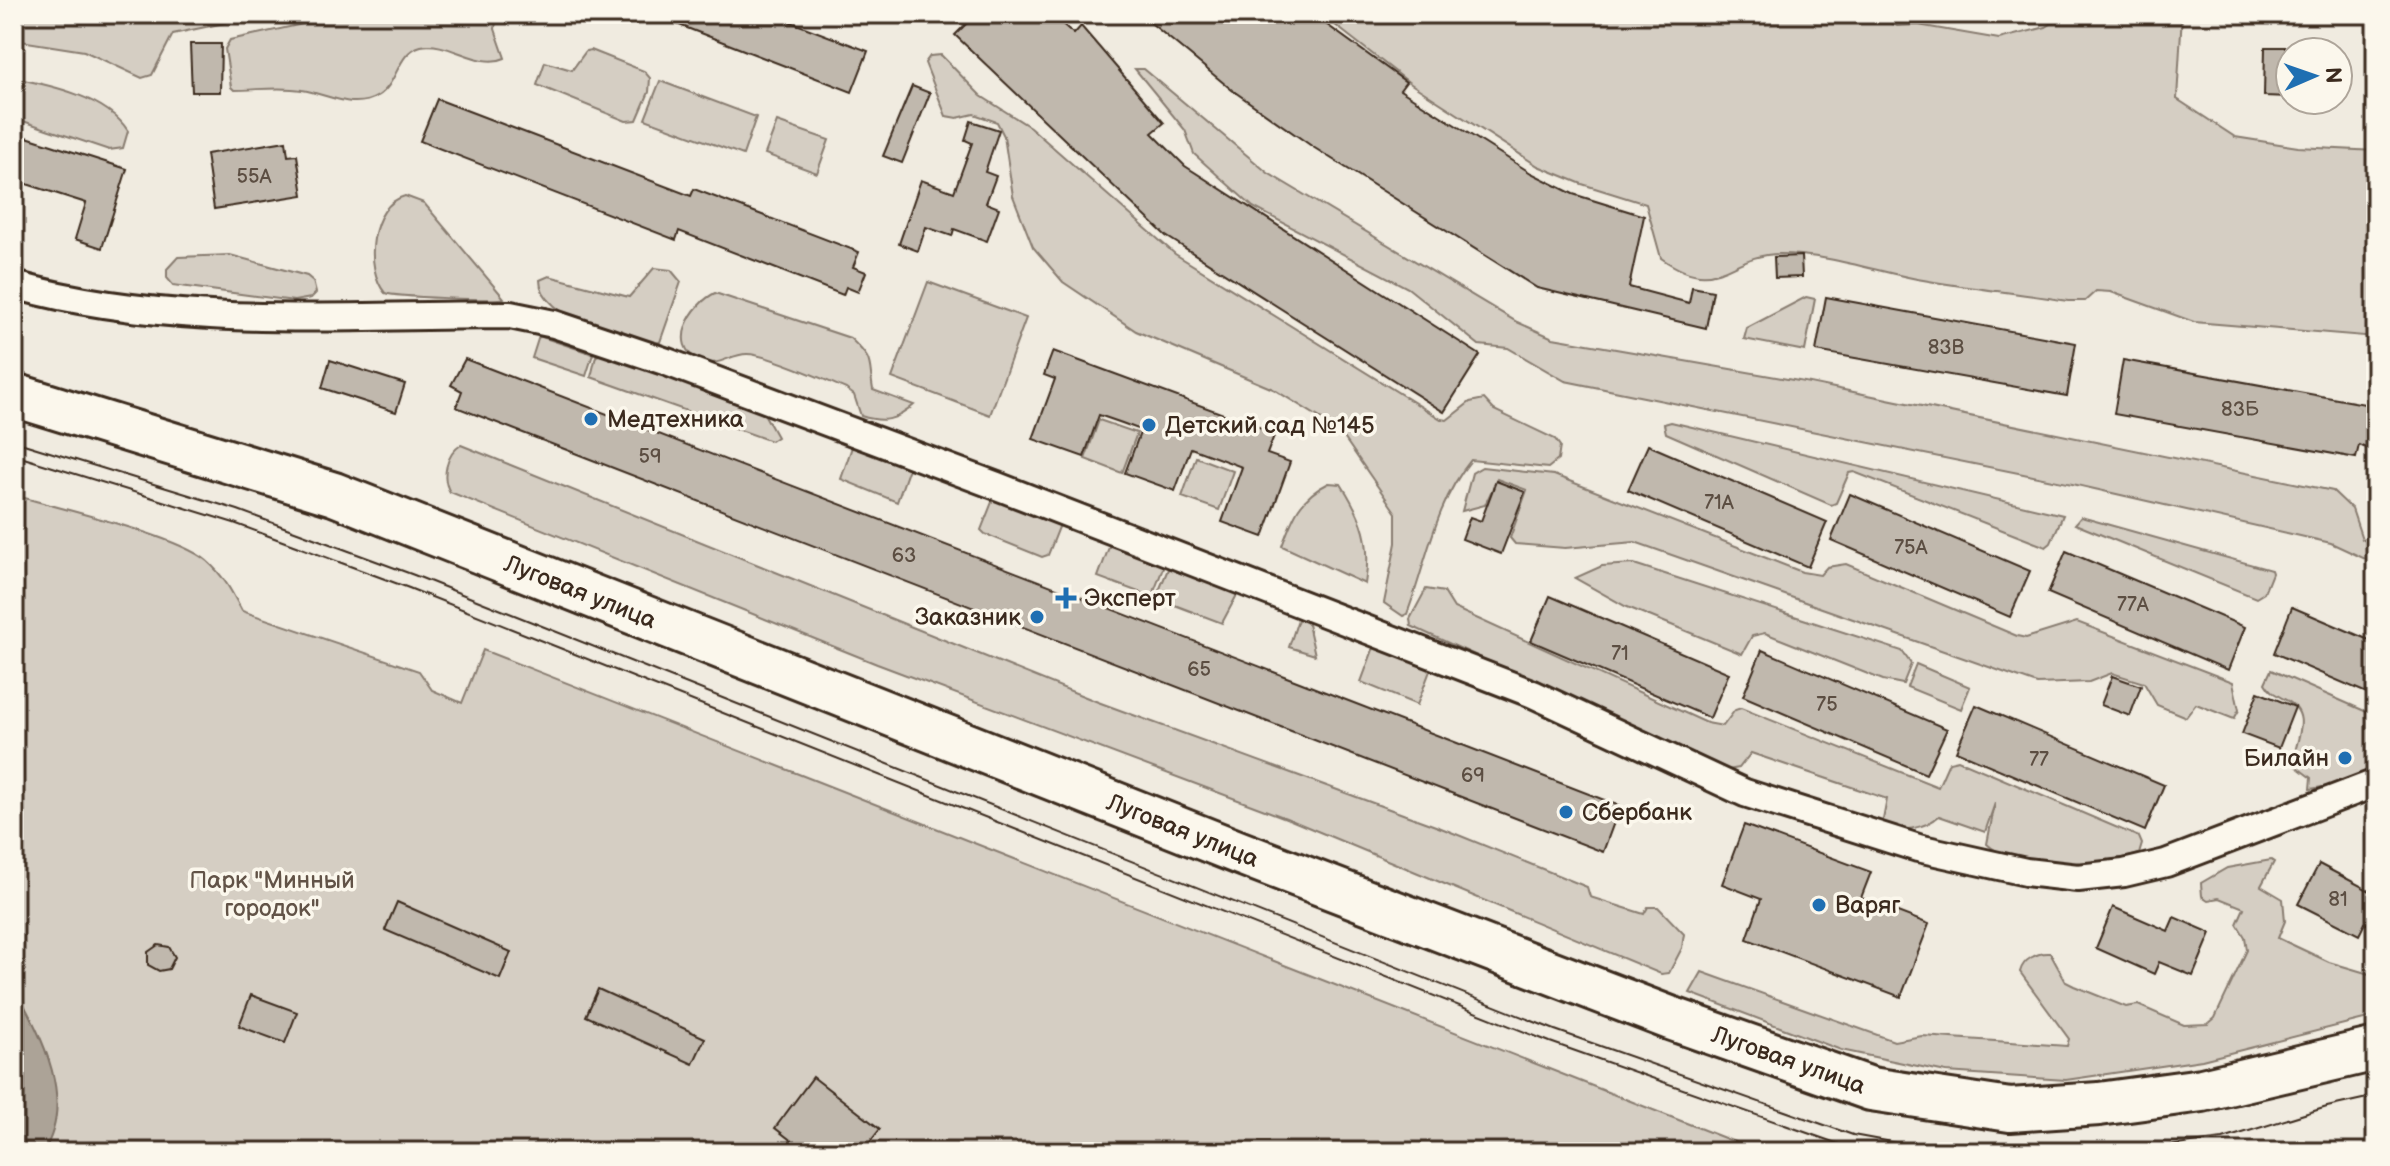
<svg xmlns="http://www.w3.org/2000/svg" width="2390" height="1166" font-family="'Balsamiq Sans',sans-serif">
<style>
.green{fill:#d5cec3;stroke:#887c70;stroke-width:2}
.water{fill:#aca397;stroke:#7f7367;stroke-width:2}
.building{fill:#c0b8ad;stroke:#3b2a1e;stroke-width:2}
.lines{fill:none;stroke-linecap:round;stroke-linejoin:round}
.street-casing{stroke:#3b2a1e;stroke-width:32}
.primary-casing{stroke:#3b2a1e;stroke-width:48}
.street{stroke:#fbf7ec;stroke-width:26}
.primary{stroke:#fbf7ec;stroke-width:42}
.tram{stroke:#3b2a1e;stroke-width:2}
.poi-dot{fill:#1f6fb2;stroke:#fbf7ec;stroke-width:3}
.labels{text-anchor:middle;stroke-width:7;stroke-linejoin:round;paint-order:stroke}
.number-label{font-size:20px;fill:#5c4e42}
.poi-label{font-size:24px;fill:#3b2a1e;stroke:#fbf7ec;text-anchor:start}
.street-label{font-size:24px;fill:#3b2a1e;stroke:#fbf7ec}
.park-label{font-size:24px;fill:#625347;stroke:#fbf7ec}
</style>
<rect width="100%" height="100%" fill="#f0ebe0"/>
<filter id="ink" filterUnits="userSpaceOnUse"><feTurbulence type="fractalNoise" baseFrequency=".0125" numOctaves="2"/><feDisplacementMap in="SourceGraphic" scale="16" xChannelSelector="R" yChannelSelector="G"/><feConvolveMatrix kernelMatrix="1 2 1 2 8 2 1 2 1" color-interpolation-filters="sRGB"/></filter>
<g filter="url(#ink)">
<g class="green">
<polygon points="14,14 266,14 173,34 152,75 142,78 84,51 14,40"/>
<path d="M348,14H497L495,29L505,58C479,70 448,40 421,46C397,52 398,84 378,96C353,111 328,94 302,90C281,86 256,90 234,90L231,87L225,49L230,40Z"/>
<path d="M1321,14H1874L1897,26L1918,25L1999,39L2046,27L2066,14H2182L2177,99L2235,137L2298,147L2376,151V337L2194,322L2111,292L2096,291L2085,301H2068C2018,293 1967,288 1917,279C1872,270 1826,254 1780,254C1727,254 1719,299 1661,258L1646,204L1582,184L1538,166L1411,84Z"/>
<polygon points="591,50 644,71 650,78 649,92 637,120 626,121 537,85 545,62 572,70 586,51"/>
<path d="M941,55L981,96L1030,127L1175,254L1441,419L1447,420L1470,402L1484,399L1494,410L1555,439L1560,446L1558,460L1548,468L1471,460C1434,505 1427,562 1407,614L1403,616L1384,603L1396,543V513L1338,429L1273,389L1136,331L1063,282L1033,247L1013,196L1004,136L997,122L974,114L957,118L946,116L925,63L930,56Z"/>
<polygon points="1135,69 1144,69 1268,173 1517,322 1553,338 1810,383 2333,491 2352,509 2362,539 2376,546 2376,564 2331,543 2077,485 1565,381 1508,348 1479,345 1408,288 1253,207 1194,154 1185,130"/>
<path d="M14,78C50,85 107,97 128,131L123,148L109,150L14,118Z"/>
<polygon points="660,81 756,117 743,155 645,119"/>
<polygon points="777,122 829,140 817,173 765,154"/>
<path d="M405,196L424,203L504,298C499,301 394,297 385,293C364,268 370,205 405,196Z"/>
<polygon points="230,255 307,276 313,281 316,293 311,298 294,301 173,285 167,278 167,269 178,257"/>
<path d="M654,268L671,270L681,282L660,342C630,346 539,316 540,280L549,276L629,297Z"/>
<polygon points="928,282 1026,318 990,415 892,378"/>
<path d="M715,293L850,338C875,362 868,360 873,390L914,405C896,421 883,423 861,416L854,395L846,389C825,380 768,354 747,354C729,354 718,369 699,360C667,345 692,304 715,293Z"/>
<polygon points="1806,297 1815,299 1805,351 1744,339 1747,328"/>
<polygon points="539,336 593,354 586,376 532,358"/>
<polygon points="602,354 762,410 777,437 771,441 591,377 596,356"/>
<polygon points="1099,420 1137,433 1122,473 1085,459"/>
<polygon points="1671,422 2063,515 2051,543 2046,547 1854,472 1849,473 1836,503 1831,505 1666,433 1664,424"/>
<polygon points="853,444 910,465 897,502 841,479"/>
<path d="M461,445L1098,702L1441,828L1587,887L1590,897L1644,914L1648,907H1658L1684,934L1682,948L1669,973L1661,974L1286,818L877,664L450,492C441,478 446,454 461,445Z"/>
<polygon points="1196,457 1233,471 1219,510 1182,497"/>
<polygon points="1482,467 1554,475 1802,572 1820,575 1827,567 1846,564 2017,636 2026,638 2077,622 2233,682 2239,710 2234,719 2196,704 2186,717 2157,705 2144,683 2112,673 2089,682 2037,684 1635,542 1565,548 1515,544 1510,538 1527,490 1497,479 1485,505 1462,511 1472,473"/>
<path d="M1329,483L1341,484C1363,518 1372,544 1365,584L1282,546C1293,516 1300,497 1329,483Z"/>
<path d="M14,495C58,508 176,535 207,561C224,576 232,592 242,611L419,671L432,690L462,703L483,650L1760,1152H14Z"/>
<polygon points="994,497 1061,522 1048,555 1042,557 985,534 981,530"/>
<polygon points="2081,517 2271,570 2272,573 2264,593 2256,598 2075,524"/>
<polygon points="1112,539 1166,560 1152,597 1098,577"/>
<polygon points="1634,564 1902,651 1911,664 1903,684 1883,680 1765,633 1752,636 1742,654 1625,606 1575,578 1602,566"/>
<polygon points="1176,568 1302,613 1308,624 1315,655 1289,647 1299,616 1238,593 1222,623 1156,598 1168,569"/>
<path d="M1426,589L1444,592L1454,608L1707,723L1723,726L1735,710L1741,708L1938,787L1949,762L1958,760L2139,837L2142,844L2139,854C2105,865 2014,870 1987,844L1995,803L1985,832L1939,816C1926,828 1899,834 1882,825L1887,799L1751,753L1739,768L1728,770L1411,626L1410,619Z"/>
<polygon points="1374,647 1431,668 1417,705 1361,682"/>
<polygon points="1916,664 1970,687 1961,709 1907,687"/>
<path d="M2271,670L2376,716V768L2329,786L2310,789L2311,778L2294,765L2293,759C2299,734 2311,712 2284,699C2275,694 2270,692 2265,683Z"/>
<path d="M2271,860L2274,862L2261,886L2283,899L2285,921L2278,938L2329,962L2376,976V1016L2202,1060L2066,1080L1946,1072L1841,1050L1690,993L1702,972L1894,1041L1922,1036L2067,1046L2069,1039L2020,972C2023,959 2038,952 2050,953L2066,982L2074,986L2126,1007L2138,1005L2184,1025L2208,1024L2215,1018L2247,950L2245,937L2237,924L2244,908L2219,898L2208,900L2202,896L2201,883L2227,868Z"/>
</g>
<path class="water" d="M14,986C40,1034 77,1099 43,1152H14Z"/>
<g class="building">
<polygon points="651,14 770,14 868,51 852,92"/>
<polygon points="976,14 1051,14 1074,34 1081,26 1164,123 1152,133 1185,166 1480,355 1444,412 1166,236 955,35"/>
<polygon points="1140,14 1312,14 1406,82 1400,90 1531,173 1573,194 1644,216 1629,287 1689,303 1692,287 1713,291 1706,328 1537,288 1313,147 1232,90"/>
<polygon points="190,44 221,44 220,92 192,92"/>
<polygon points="2265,47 2290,47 2290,97 2264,96"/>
<polygon points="912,86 930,93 902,163 883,156"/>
<polygon points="437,99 691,196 694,189 859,252 853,267 866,272 858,292 846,287 843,295 679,231 676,240 420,141"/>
<polygon points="971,121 999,130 985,172 996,176 986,203 999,208 987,241 954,229 952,236 926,227 918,251 899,244 921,180 954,192 972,143 965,140"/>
<polygon points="14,133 127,169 102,248 75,239 86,203 14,180"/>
<polygon points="286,141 288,156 297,155 303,195 214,209 206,154"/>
<polygon points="1801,256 1802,277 1775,278 1774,257"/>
<polygon points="1826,297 2076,343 2067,396 1816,351"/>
<polygon points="1053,351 1275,433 1267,454 1290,462 1263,537 1222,522 1242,467 1191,448 1175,491 1125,473 1141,430 1122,423 1099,415 1084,457 1033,439 1055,379 1044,375"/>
<polygon points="465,359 1620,806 1603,852 456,407 462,391 451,385"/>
<polygon points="330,360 405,384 396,412 322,388"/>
<polygon points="2123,360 2376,406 2376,452 2359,445 2356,458 2114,414"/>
<polygon points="1648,445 1827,522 1808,567 1628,490"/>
<polygon points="1496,481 1525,492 1501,554 1462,539 1470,517 1481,521"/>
<polygon points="1850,494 2030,571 2010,617 1831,540"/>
<polygon points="2066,551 2245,627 2228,670 2048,593"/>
<polygon points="1550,596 1729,673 1710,718 1531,641"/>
<polygon points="2292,607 2376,643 2376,697 2274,653"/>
<polygon points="1762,650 1947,729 1926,774 1743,696"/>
<polygon points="2112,676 2141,686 2130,716 2101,705"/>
<polygon points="2258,692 2295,707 2279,748 2242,734"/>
<polygon points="1976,705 2164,785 2145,831 1956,751"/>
<polygon points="1744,825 1871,872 1861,898 1929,924 1901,997 1747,939 1761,899 1722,884"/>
<polygon points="2319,864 2376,894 2376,929 2365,923 2359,935 2298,904"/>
<polygon points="397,902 511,952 500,979 385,930"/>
<polygon points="2113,907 2168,931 2174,917 2211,933 2193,976 2159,962 2154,974 2096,948"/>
<polygon points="158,945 169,947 175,957 169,969 159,971 148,965 148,952"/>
<polygon points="598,989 705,1038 693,1064 586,1016"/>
<polygon points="251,995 297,1012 285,1043 239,1026"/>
<polygon points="813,1077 880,1129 862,1152 806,1152 775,1128"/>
</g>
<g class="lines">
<g class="street-casing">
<path id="street" d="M14,285C176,330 344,315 510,315L554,324L667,362L997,486L1533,694L1745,793L1918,848L2026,872L2078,878L2124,873L2166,863L2376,783"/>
</g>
<g class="primary-casing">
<g id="primary">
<path id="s1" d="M14,395L334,494L1240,853L1670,1018L1871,1089L2010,1110L2099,1104L2202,1090L2376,1049"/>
</g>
</g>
<use href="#street" class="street"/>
<use href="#primary" class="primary"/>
<g class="tram">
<polyline points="14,441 238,510 414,575 1555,1030 1853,1135 1945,1152"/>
<polyline points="14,455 234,523 409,588 1550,1042 1850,1148 1872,1152"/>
<polyline points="2122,1152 2223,1139 2327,1107 2376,1096"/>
<polyline points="2213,1152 2301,1152"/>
</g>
</g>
</g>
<g class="poi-dot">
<circle cx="591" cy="419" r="8"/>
<circle cx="1149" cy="425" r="8"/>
<path d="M1062 586h8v8h8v8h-8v8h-8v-8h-8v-8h8z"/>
<circle cx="1037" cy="617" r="8"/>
<circle cx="2345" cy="758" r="8"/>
<circle cx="1566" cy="812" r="8"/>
<circle cx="1819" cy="905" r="8"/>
</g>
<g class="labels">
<g class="number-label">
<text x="254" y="183">55А</text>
<text x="1946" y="354">83В</text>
<text x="2240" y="416">83Б</text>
<text x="650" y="463">59</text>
<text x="1719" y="509">71А</text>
<text x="1911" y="554">75А</text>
<text x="904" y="562">63</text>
<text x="2133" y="611">77А</text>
<text x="1620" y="660">71</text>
<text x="1199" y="676">65</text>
<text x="1827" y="711">75</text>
<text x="2039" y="766">77</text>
<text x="1473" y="782">69</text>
<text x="2338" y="906">81</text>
</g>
<g class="poi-label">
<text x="607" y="427">Медтехника</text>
<text x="1165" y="433">Детский сад №145</text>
<text x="1084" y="606">Эксперт</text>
<text x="1021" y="625" text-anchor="end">Заказник</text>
<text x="2329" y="766" text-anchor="end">Билайн</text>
<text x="1582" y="820">Сбербанк</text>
<text x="1835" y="913">Варяг</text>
</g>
<g class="street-label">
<text dy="8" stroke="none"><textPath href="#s1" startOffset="600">Луговая улица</textPath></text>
<text dy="8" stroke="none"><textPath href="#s1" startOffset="1248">Луговая улица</textPath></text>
<text dy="8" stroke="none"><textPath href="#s1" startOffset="1896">Луговая улица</textPath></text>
</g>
<g class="park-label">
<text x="272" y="888">Парк "Минный<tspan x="272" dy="28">городок"</tspan></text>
</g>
</g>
<rect width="2390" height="1166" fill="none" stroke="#fbf7ec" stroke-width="48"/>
<rect x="24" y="24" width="2342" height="1118" fill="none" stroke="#3b2a1e" stroke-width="3" filter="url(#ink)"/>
<g transform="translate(2314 76) rotate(88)"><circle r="38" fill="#fbf7ec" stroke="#aea59a" stroke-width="2"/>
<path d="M0-6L14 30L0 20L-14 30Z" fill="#1f6fb2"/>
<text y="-12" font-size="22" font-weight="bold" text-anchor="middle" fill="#3b2a1e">N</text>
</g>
</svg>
